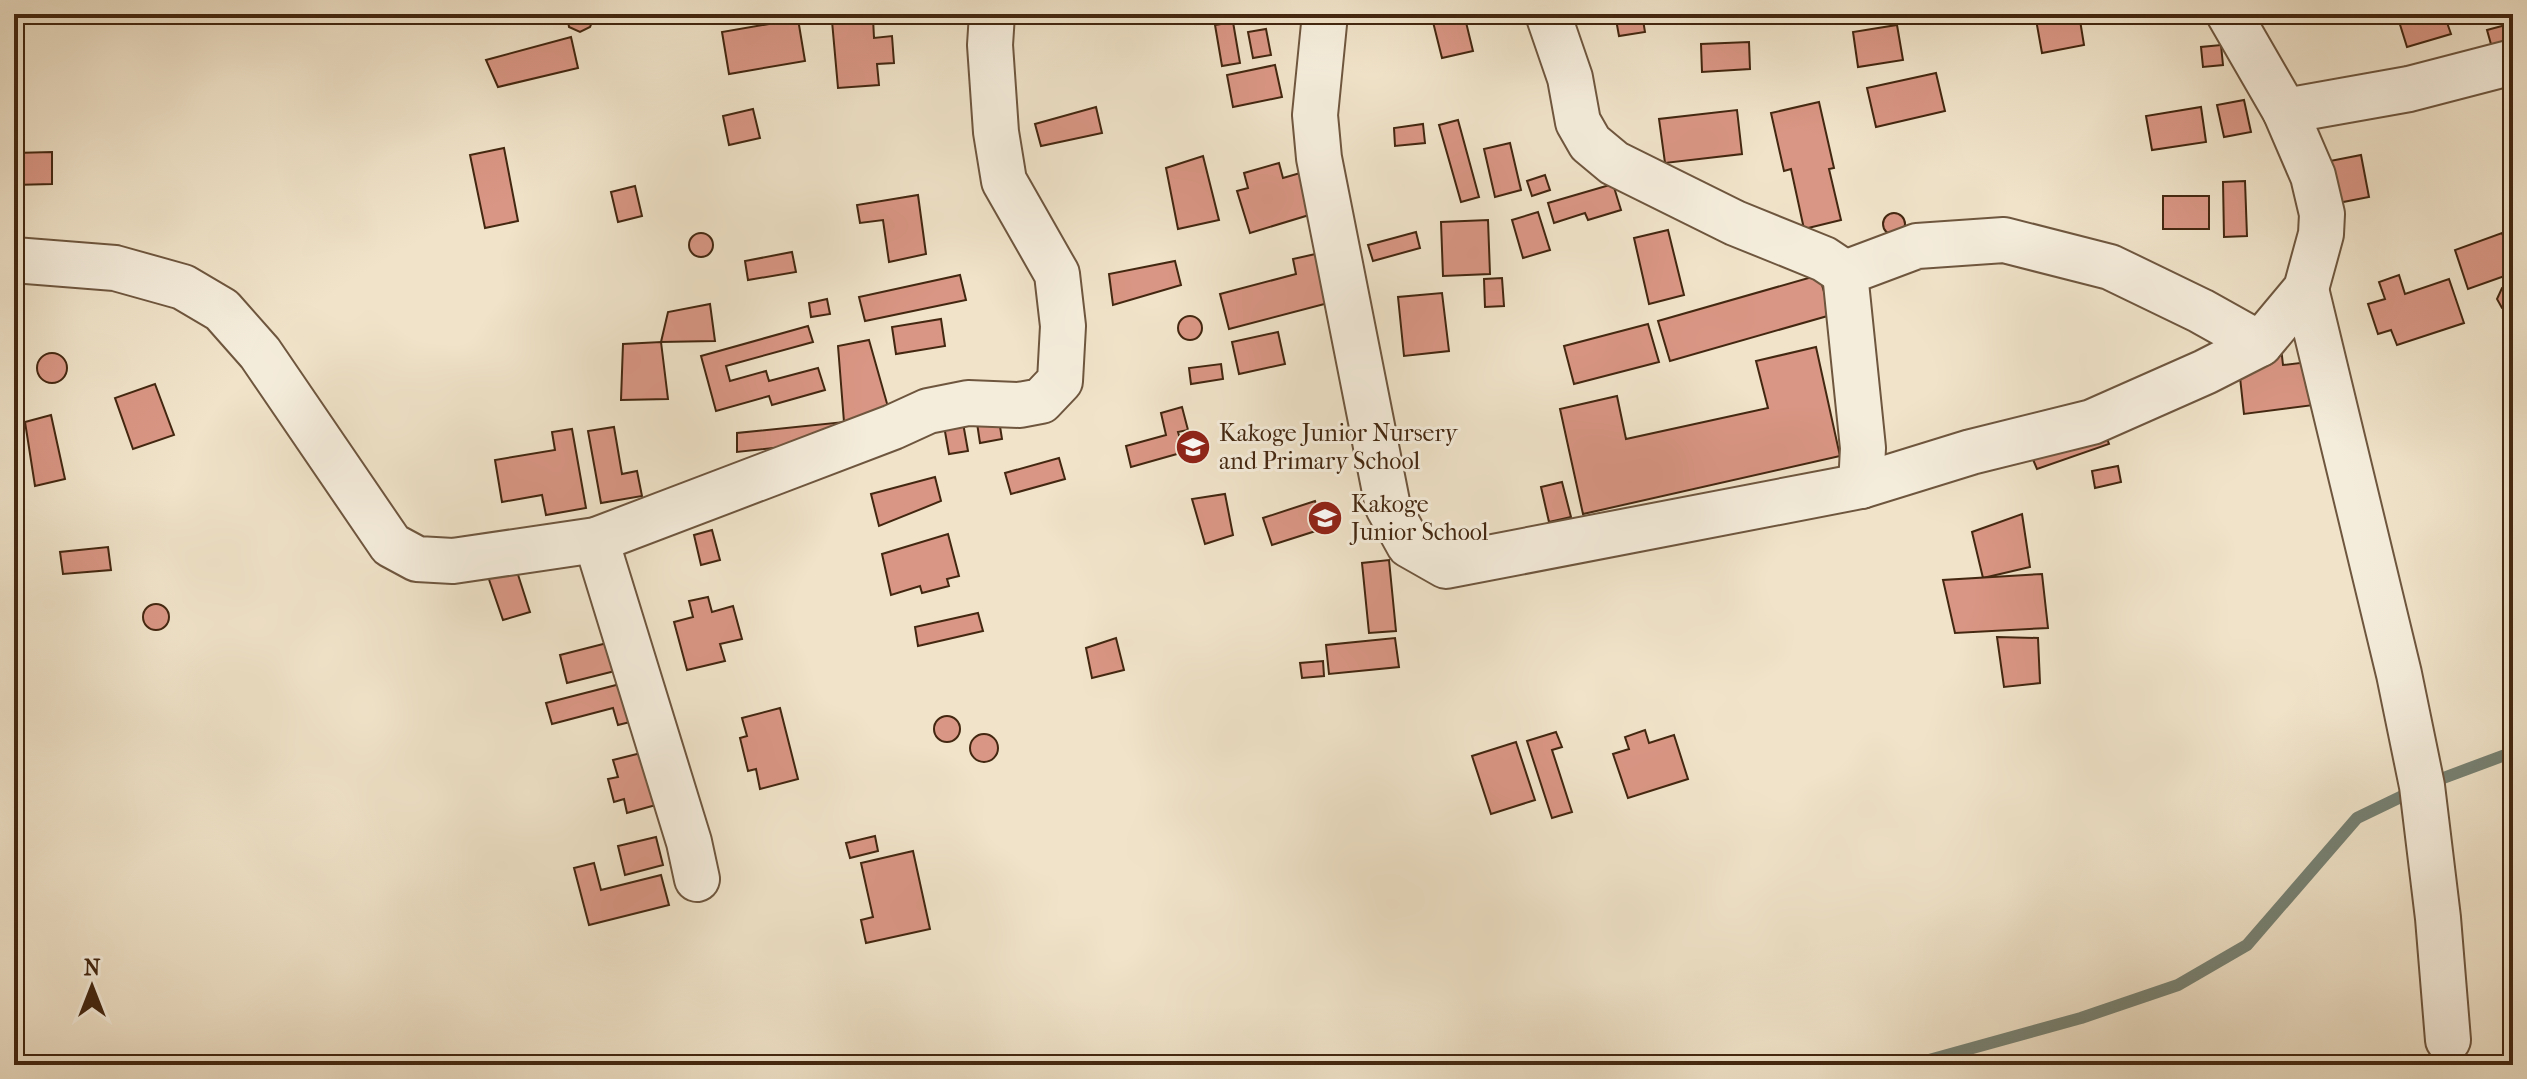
<svg xmlns="http://www.w3.org/2000/svg" width="2527" height="1079" font-family="'IM FELL French Canon',serif">
<style>
.lines{fill:none;stroke-linecap:round;stroke-linejoin:round}
.stream{stroke:#778274;stroke-width:12}
.building{fill:#d99684;stroke:#432710;stroke-width:2}
.minor-casing{stroke:#6e563e;stroke-width:48}
.minor{stroke:#f5eddc;stroke-width:44}
.labels{text-anchor:middle;stroke-width:6;stroke-linejoin:round;paint-order:stroke}
.poi-label{font-size:24px;fill:#432710;stroke:#f5eddc;text-anchor:start}
</style>
<rect width="100%" height="100%" fill="#f0e3c9"/>
<filter id="stains"><feTurbulence type="fractalNoise" baseFrequency=".0025" numOctaves="4"/><feColorMatrix values="0 0 0 0 .2 0 0 0 0 .09 0 0 0 0 .02 0 0 0 .5 -.17"/></filter>
<radialGradient id="worn" r=".72"><stop offset=".6" stop-color="#630" stop-opacity="0"/><stop offset="1" stop-color="#630" stop-opacity=".3"/></radialGradient>
<g class="lines">
<g class="stream">
<polyline points="2430,783 2513,752"/>
<polyline points="1911,1065 2081,1018 2178,985 2247,945 2357,818 2413,791"/>
</g>
</g>
<g class="building">
<polygon points="567,14 593,14 594,17 590,27 580,32 569,27"/>
<polygon points="1464,14 1473,51 1442,58 1433,22"/>
<polygon points="1615,14 1642,14 1645,32 1619,36"/>
<polygon points="2035,14 2079,14 2084,45 2042,53"/>
<polygon points="2444,14 2451,34 2407,47 2397,15"/>
<polygon points="873,18 874,38 892,36 894,63 877,64 879,85 838,88 832,21"/>
<polygon points="798,19 805,61 729,74 722,32"/>
<polygon points="1233,22 1240,63 1222,66 1215,25"/>
<polygon points="2513,23 2513,49 2494,55 2487,30"/>
<polygon points="1897,25 1903,60 1858,67 1853,32"/>
<polygon points="1266,29 1271,55 1253,58 1248,32"/>
<polygon points="571,37 578,68 498,87 486,60"/>
<polygon points="1749,42 1750,69 1702,72 1701,44"/>
<polygon points="2221,45 2223,65 2203,67 2201,47"/>
<polygon points="1275,65 1282,97 1233,107 1227,75"/>
<polygon points="1936,73 1945,111 1876,127 1867,88"/>
<polygon points="2244,100 2251,132 2224,137 2217,105"/>
<polygon points="1819,102 1834,168 1829,169 1841,220 1804,229 1791,169 1784,171 1771,113"/>
<polygon points="1096,107 1102,133 1041,146 1035,124"/>
<polygon points="2201,107 2206,142 2152,150 2146,116"/>
<polygon points="753,109 760,138 729,145 723,116"/>
<polygon points="1737,110 1742,154 1665,163 1659,119"/>
<polygon points="1458,120 1479,197 1461,202 1439,125"/>
<polygon points="1423,124 1425,143 1395,146 1394,128"/>
<polygon points="1510,143 1521,190 1495,197 1484,149"/>
<polygon points="504,148 518,221 485,228 470,155"/>
<polygon points="52,152 52,184 14,185 14,153"/>
<polygon points="2361,155 2369,197 2338,203 2330,161"/>
<polygon points="1203,156 1219,220 1178,229 1166,168"/>
<polygon points="1279,163 1283,178 1307,171 1319,212 1250,233 1237,191 1248,188 1244,173"/>
<polygon points="1545,175 1550,190 1532,196 1527,181"/>
<polygon points="2245,181 2247,236 2224,237 2223,182"/>
<polygon points="1613,184 1621,210 1588,220 1585,213 1554,223 1548,203"/>
<polygon points="635,186 642,216 618,222 611,192"/>
<polygon points="918,195 926,254 889,262 883,220 860,223 857,205"/>
<rect x="2163" y="196" width="46" height="33"/>
<polygon points="1538,212 1550,250 1523,258 1512,220"/>
<circle cx="1894" cy="224" r="11"/>
<polygon points="1488,220 1490,274 1443,276 1441,222"/>
<polygon points="1668,230 1684,295 1649,304 1634,238"/>
<polygon points="1416,232 1420,248 1373,261 1368,245"/>
<circle cx="701" cy="245" r="12"/>
<polygon points="2502,233 2513,263 2513,273 2468,289 2455,250"/>
<polygon points="792,252 796,272 748,280 745,261"/>
<polygon points="1320,253 1332,302 1229,329 1220,294 1296,274 1293,259"/>
<polygon points="1175,261 1181,285 1113,305 1109,274"/>
<polygon points="960,275 966,300 865,321 859,297"/>
<polygon points="1819,275 1831,315 1670,361 1658,321"/>
<polygon points="2399,275 2405,294 2449,279 2464,323 2397,345 2391,330 2378,334 2368,304 2385,299 2379,282"/>
<polygon points="1502,278 1504,306 1485,307 1484,279"/>
<polygon points="2512,284 2513,285 2512,312 2502,308 2497,299 2502,288"/>
<polygon points="1442,293 1449,351 1404,356 1398,297"/>
<polygon points="827,299 830,314 811,317 809,303"/>
<polygon points="710,304 715,341 661,342 668,312"/>
<circle cx="1190" cy="328" r="12"/>
<polygon points="941,319 945,346 896,354 892,327"/>
<polygon points="1648,324 1659,362 1574,384 1564,346"/>
<polygon points="808,326 813,342 726,366 730,381 766,371 769,381 818,368 825,390 772,405 769,396 716,411 701,356"/>
<polygon points="1278,332 1285,364 1239,374 1232,342"/>
<polygon points="869,340 888,407 844,422 838,346"/>
<polygon points="661,342 668,399 621,400 623,344"/>
<polygon points="1816,347 1840,456 1583,514 1560,409 1617,396 1626,439 1768,408 1756,361"/>
<polygon points="2281,347 2283,365 2308,362 2314,405 2244,414 2239,368"/>
<circle cx="52" cy="368" r="15"/>
<polygon points="1221,364 1223,379 1191,384 1189,368"/>
<polygon points="155,384 174,435 133,449 115,398"/>
<polygon points="1182,407 1188,430 1178,432 1184,452 1131,467 1126,446 1166,435 1161,413"/>
<polygon points="51,415 65,479 35,486 25,422"/>
<polygon points="999,420 1002,439 980,443 977,423"/>
<polygon points="2100,420 2109,444 2037,469 2029,450"/>
<polygon points="844,422 846,440 737,452 737,433"/>
<polygon points="963,423 968,451 949,454 944,426"/>
<polygon points="614,427 622,474 637,471 642,496 601,503 588,431"/>
<polygon points="572,429 586,508 546,515 542,495 502,502 495,460 555,450 552,432"/>
<polygon points="1059,458 1065,479 1011,494 1005,473"/>
<polygon points="2118,466 2121,482 2095,488 2092,471"/>
<polygon points="935,477 941,501 879,526 871,494"/>
<polygon points="1562,482 1571,517 1549,522 1541,487"/>
<polygon points="1225,494 1233,535 1205,544 1192,499"/>
<polygon points="1315,501 1325,528 1272,545 1263,518"/>
<polygon points="2022,514 2030,567 1983,578 1972,532"/>
<polygon points="712,530 720,560 701,565 694,535"/>
<polygon points="948,534 959,576 947,579 949,586 922,593 920,586 891,595 882,554"/>
<polygon points="108,547 111,570 63,574 60,552"/>
<polygon points="512,556 530,612 503,620 484,565"/>
<polygon points="1389,560 1396,631 1369,633 1362,563"/>
<polygon points="2042,574 2048,628 1955,633 1943,580"/>
<polygon points="708,597 712,612 733,606 742,639 720,644 725,661 687,670 674,622 693,617 689,601"/>
<circle cx="156" cy="617" r="13"/>
<polygon points="978,613 983,631 918,646 915,627"/>
<polygon points="1997,637 2038,638 2040,683 2004,687"/>
<polygon points="1116,638 1124,670 1092,678 1086,648"/>
<polygon points="1395,638 1399,667 1329,674 1326,645"/>
<polygon points="611,642 619,670 567,683 560,655"/>
<polygon points="1323,661 1324,676 1302,678 1300,663"/>
<polygon points="624,683 634,721 618,725 613,708 552,724 546,703"/>
<polygon points="780,708 798,779 760,789 756,769 748,771 740,738 747,736 742,718"/>
<circle cx="947" cy="729" r="13"/>
<polygon points="1645,730 1649,743 1674,735 1688,779 1628,798 1613,754 1629,749 1625,737"/>
<polygon points="1556,732 1562,747 1552,750 1572,812 1552,818 1527,741"/>
<circle cx="984" cy="748" r="14"/>
<polygon points="1516,742 1535,800 1491,814 1472,756"/>
<polygon points="649,751 663,803 627,813 624,799 614,802 608,779 618,777 613,760"/>
<polygon points="875,836 878,851 850,858 846,843"/>
<polygon points="656,837 663,865 625,875 618,846"/>
<polygon points="913,851 930,929 866,943 861,920 873,917 861,863"/>
<polygon points="594,863 601,890 661,875 669,905 589,925 574,868"/>
</g>
<g class="lines">
<g class="minor-casing">
<g id="minor">
<polyline points="1325,14 1315,115 1319,158 1388,507 1409,545 1446,566 1861,486 1971,452 2092,422 2205,372 2260,344 2306,289 2321,234 2322,214 2313,176 2285,111"/>
<polyline points="1548,14 1570,78 1578,122 1590,143 1614,163 1735,223 1824,259 1845,273"/>
<polyline points="2229,14 2285,111 2409,89 2513,62"/>
<polyline points="14,260 115,268 183,287 222,310 260,353 391,545 417,559 453,561 596,540 893,427 928,411 968,403 1020,405 1041,401 1060,381 1063,326 1057,274 1004,181 996,132 990,45 992,14"/>
<polyline points="2306,289 2399,674 2422,786 2438,918 2448,1040"/>
<polyline points="1861,486 1863,448 1845,273 1917,246 2004,240 2110,267 2201,311 2260,344"/>
<polyline points="596,540 689,842 697,879"/>
</g>
</g>
<use href="#minor" class="minor"/>
</g>
<defs>
<g id="school-disc" transform="scale(1.8)"><circle r="9.5" fill="#8f2418" stroke="#f5eddc"/><path d="M0-5L7-2L0 1L-7-2ZM-4 1L0 2.5L4 1V4Q0 6-4 4Z" fill="#fff"/></g>
</defs>
<g fill-rule="evenodd">
<use href="#school-disc" x="1193" y="447"/>
<use href="#school-disc" x="1325" y="518"/>
</g>
<g class="labels">
<g class="poi-label">
<text x="1219" y="441">Kakoge Junior Nursery<tspan x="1219" dy="28">and Primary School</tspan></text>
<text x="1351" y="512">Kakoge<tspan x="1351" dy="28">Junior School</tspan></text>
</g>
</g>
<rect width="2527" height="1079" fill="none" stroke="#f0e3c9" stroke-width="48"/>
<rect x="16" y="16" width="2495" height="1047" fill="none" stroke="#432710" stroke-width="4"/>
<rect x="24" y="24" width="2479" height="1031" fill="none" stroke="#432710" stroke-width="2"/>
<g transform="translate(92 987)" stroke="#f5eddc" stroke-width="6" paint-order="stroke">
<path d="M0-6L14 30L0 20L-14 30Z" fill="#432710"/>
<text y="-12" font-size="22" font-weight="bold" text-anchor="middle" fill="#432710">N</text>
</g>
<rect width="100%" height="100%" filter="url(#stains)"/>
<rect width="100%" height="100%" fill="url(#worn)"/>
</svg>
